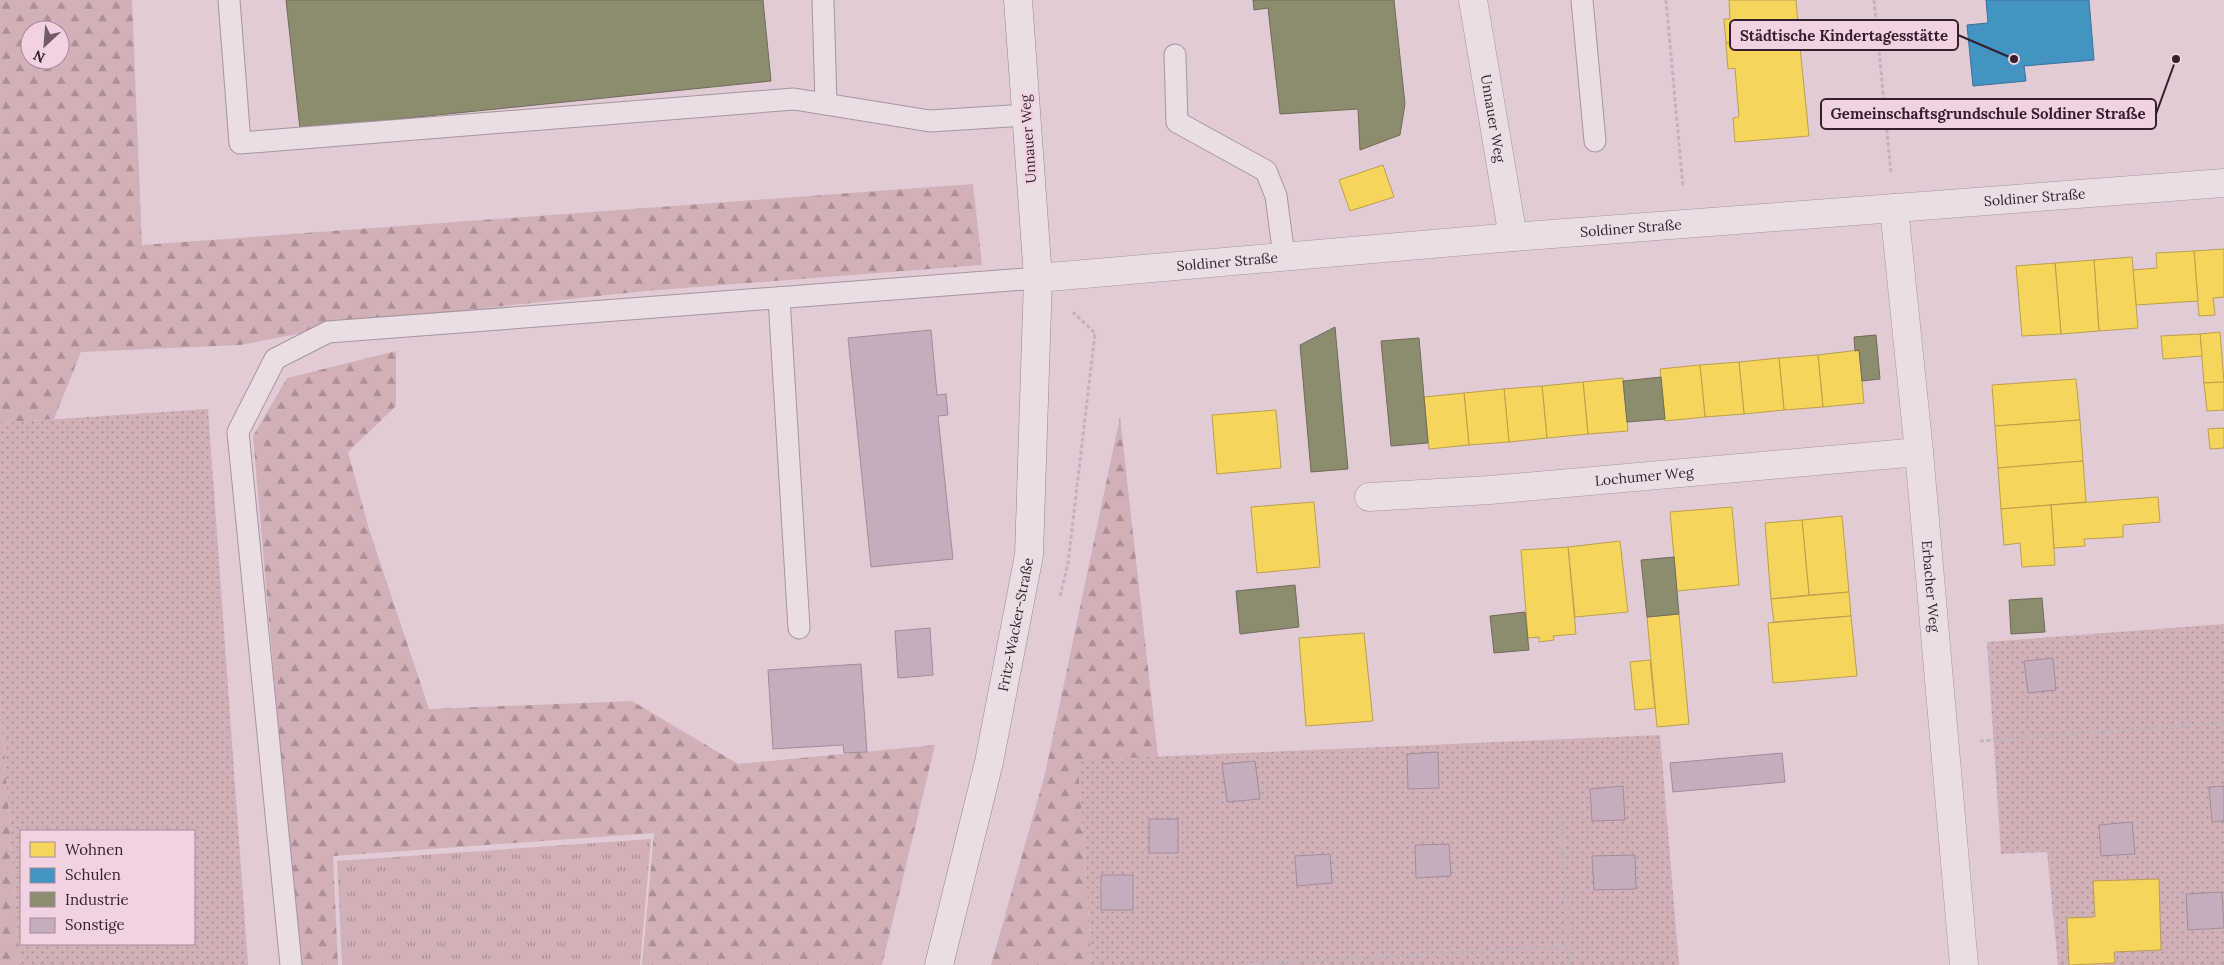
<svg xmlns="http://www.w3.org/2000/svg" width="2224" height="965" font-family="Lora,serif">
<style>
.grass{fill:url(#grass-tufts)}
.forest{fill:url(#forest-firs);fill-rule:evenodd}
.garden{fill:url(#garden-dots);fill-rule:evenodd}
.homes{fill:#f6d55c;stroke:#bc9e4e}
.schools{fill:#4393c3;stroke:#3e7096}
.industry{fill:#8c8c6e;stroke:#716b5a}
.building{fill:#c4adbd;stroke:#a18c9a}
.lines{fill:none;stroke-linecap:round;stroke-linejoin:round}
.lane-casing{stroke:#a6959e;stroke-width:23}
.street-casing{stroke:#a6959e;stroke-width:29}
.secondary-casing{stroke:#96858e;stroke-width:29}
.path{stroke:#c2b4bc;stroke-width:3;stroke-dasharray:4 2.5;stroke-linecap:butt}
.lane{stroke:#eadde3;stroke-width:21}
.street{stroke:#eadde3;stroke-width:28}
.secondary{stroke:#eadde3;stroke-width:28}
.labels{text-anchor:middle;stroke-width:5;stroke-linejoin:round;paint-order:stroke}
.street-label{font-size:14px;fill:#331f2d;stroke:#f1d2e2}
.leader{fill:none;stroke:#331f2d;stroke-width:2}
.callout-dot{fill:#331f2d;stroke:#f1d2e2;stroke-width:2}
.callout{fill:#f1d2e2;stroke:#331f2d;stroke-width:2}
.callout-label{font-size:15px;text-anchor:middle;font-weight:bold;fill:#331f2d}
</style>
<defs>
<pattern id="grass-tufts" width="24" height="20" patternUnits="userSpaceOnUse" patternTransform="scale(1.25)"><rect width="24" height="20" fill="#d2b0b7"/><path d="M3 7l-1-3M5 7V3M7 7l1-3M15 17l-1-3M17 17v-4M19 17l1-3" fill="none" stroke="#ab8f95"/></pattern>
<pattern id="forest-firs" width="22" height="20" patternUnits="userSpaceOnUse" patternTransform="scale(1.25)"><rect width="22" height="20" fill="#d2b0b7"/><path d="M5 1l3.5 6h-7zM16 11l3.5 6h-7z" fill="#ab8f95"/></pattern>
<pattern id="garden-dots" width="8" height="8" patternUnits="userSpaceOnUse" patternTransform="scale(1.25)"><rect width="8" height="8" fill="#d2b0b7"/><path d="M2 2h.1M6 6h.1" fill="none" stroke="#ab8f95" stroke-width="1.8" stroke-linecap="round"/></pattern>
</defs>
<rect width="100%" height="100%" fill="#e1ccd6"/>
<polygon class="grass" points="651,839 640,965 342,965 337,861"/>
<g class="forest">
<path d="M0,0H132L142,245L973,184L982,265L646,291L371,320L240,345L81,352L54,419L0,423ZM30,30H60V60H30Z"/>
<polygon points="396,351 396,406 348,452 369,529 429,709 632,701 738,764 935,745 882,965 642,965 654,833 333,856 338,965 299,965 253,436 287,378"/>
<polygon points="1120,417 1158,757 1078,761 1092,965 991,965 1045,774"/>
<polygon points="0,692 20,965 0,965"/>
</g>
<g class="garden">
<path d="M208,409L248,965H20L0,692V423ZM21,831H194V944H21Z"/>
<polygon points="2224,624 2224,965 2058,965 2047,852 2001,854 1987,642"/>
<polygon points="1660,735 1679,965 1092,965 1078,760"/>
</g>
<g class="homes">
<polygon points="1729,0 1796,0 1799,37 1726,43 1724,19 1730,19"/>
<polygon points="1799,37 1809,136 1735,142 1733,118 1739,117 1735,68 1728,69 1726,43"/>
<polygon points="1383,165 1394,197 1350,211 1339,180"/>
<polygon points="2224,249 2224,297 2213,298 2215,315 2199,316 2194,251"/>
<polygon points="2194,251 2198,301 2136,305 2133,270 2157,268 2156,253"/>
<polygon points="2132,257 2138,328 2099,331 2094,260"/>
<polygon points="2094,260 2099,331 2061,334 2055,263"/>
<polygon points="2055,263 2061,334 2022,336 2016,266"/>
<polygon points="2220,332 2224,382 2204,383 2200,334"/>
<polygon points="2200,334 2202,356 2163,359 2161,336"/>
<polygon points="1859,350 1864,403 1823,407 1818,355"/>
<polygon points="1818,355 1823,407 1784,410 1779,358"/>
<polygon points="1779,358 1784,410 1744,414 1739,362"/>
<polygon points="1739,362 1744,414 1705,417 1700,365"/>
<polygon points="1700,365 1705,417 1665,421 1660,369"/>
<polygon points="1623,378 1628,431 1588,434 1583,382"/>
<polygon points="2076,379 2080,420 1995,426 1992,385"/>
<polygon points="1583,382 1588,434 1547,438 1542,386"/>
<polygon points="2224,382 2224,410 2207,411 2204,383"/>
<polygon points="1542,386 1547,438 1509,442 1504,389"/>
<polygon points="1504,389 1509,442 1469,445 1464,393"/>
<polygon points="1464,393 1469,445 1429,449 1424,397"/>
<polygon points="1276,410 1281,468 1217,474 1212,415"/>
<polygon points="2080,420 2083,461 1998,468 1995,426"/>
<polygon points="2224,428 2224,448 2210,449 2208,429"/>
<polygon points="2083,461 2086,502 2001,509 1998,468"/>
<polygon points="2158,497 2160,522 2123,525 2123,537 2084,539 2085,546 2054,548 2051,505"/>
<polygon points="1314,502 1320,567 1257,573 1251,507"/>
<polygon points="2051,505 2055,565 2022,567 2020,543 2004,545 2001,509"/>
<polygon points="1732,507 1739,585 1677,591 1670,512"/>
<polygon points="1842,516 1849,592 1809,595 1802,520"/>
<polygon points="1802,520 1809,595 1771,599 1765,523"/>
<polygon points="1620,541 1628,612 1575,617 1568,547"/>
<polygon points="1568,547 1576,634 1553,636 1554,640 1539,642 1539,637 1528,638 1521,550"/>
<polygon points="1849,592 1851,616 1774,622 1771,599"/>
<polygon points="1679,614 1689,724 1657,727 1647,617"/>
<polygon points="1851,616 1857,676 1773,683 1768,623"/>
<polygon points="1364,633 1373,721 1306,726 1299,638"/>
<polygon points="1650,660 1655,708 1635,710 1630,662"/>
<polygon points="2159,879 2161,950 2114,952 2115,963 2069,965 2067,918 2095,917 2093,881"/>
</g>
<polygon class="schools" points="1986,0 2089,0 2094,60 2024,66 2026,81 1973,86 1967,25 1988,23"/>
<g class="industry">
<polygon points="286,0 763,0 771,81 300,129"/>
<polygon points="1253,0 1394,0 1405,104 1400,135 1360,150 1358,109 1280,114 1268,8 1254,10"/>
<polygon points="1335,327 1348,469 1311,472 1300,345"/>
<polygon points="1876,335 1880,379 1862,381 1859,350 1855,351 1854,337"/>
<polygon points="1419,338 1428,443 1391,446 1381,341"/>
<polygon points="1661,377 1665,419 1627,422 1623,381"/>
<polygon points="1674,557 1679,614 1647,617 1641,560"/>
<polygon points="1295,585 1299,627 1240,634 1236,591"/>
<polygon points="2042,598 2045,632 2011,634 2009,600"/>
<polygon points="1525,612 1529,650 1494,653 1490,616"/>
</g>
<g class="building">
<polygon points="931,330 937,395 946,394 948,415 938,416 953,559 871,567 848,338"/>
<polygon points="930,628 933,675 898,678 895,631"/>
<polygon points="2053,658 2056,690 2028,693 2024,661"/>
<polygon points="861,664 867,752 844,753 843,745 773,749 768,670"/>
<polygon points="1438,752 1439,788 1408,789 1407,754"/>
<polygon points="1782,753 1785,782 1673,792 1670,763"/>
<polygon points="1255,761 1260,799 1227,802 1222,764"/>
<polygon points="1623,786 1625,820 1592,821 1590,789"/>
<polygon points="2224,786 2224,821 2212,822 2209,787"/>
<rect x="1149" y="819" width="29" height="34"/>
<polygon points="2132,822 2135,854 2101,856 2099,825"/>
<polygon points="1449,844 1451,876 1416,878 1415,845"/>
<polygon points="1330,854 1332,883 1297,886 1295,856"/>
<polygon points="1635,855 1636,889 1594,890 1592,856"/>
<rect x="1101" y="875" width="32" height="35"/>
<polygon points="2222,892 2224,928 2188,930 2186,894"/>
</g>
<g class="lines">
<g class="lane-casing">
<g id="lane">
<polyline points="229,0 240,143 794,99 930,121 1027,115"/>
<polyline points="823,0 826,104"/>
<polyline points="1582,0 1595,141"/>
<polyline points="1175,55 1177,122 1266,171 1276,196 1284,256"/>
<polyline points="779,298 799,628"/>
<polyline points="291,965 238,432 275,359 328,332 1038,278"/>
</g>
</g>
<g class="street-casing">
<g id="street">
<path id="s1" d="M1473,0L1513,237"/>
<path id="s2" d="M1894,208L1919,452L1964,965"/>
<path id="s3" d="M1038,278L1513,237L2224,183"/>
<path id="s4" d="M1369,497L1490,490L1919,452"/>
</g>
</g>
<g class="secondary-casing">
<g id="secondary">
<path id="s5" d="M939,965L989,762L1029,555L1038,278L1018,0"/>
</g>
</g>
<g class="path">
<polyline points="1666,0 1683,187"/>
<polyline points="1874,0 1891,173"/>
<polyline points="1060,596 1068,563 1095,333 1073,312"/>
<polyline points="1980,741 2224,723"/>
<polyline points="1560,803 1570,965"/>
<polyline points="1239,965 1569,946"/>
</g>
<use href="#lane" class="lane"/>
<use href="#street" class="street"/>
<use href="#secondary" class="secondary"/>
</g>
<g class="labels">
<g class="street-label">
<text dy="5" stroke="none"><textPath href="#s1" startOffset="120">Unnauer Weg</textPath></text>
<text transform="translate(1028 139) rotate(-94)" y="5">Unnauer Weg</text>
<text dy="5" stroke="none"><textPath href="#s3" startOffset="1000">Soldiner Straße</textPath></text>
<text dy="5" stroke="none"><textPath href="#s3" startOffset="595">Soldiner Straße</textPath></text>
<text dy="5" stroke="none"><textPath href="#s3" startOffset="190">Soldiner Straße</textPath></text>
<text dy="5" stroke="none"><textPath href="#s4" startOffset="276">Lochumer Weg</textPath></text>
<text dy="5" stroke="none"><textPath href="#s2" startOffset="380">Erbacher Weg</textPath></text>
<text dy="5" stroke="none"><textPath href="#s5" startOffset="349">Fritz-Wacker-Straße</textPath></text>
</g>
</g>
<path class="leader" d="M2014 59L1958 35M2176 59L2156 114"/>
<g class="callout-dot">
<circle cx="2014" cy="59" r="5"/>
<circle cx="2176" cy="59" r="5"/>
</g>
<g class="callout">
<rect x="1730" y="20" width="228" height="30" rx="5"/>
<rect x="1821" y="99" width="335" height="30" rx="5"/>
</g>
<g class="callout-label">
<text x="1844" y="41">Städtische Kindertagesstätte</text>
<text x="1988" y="119">Gemeinschaftsgrundschule Soldiner Straße</text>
</g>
<rect x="20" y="830" width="175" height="115" fill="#f1d2e2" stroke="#a58a9a"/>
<rect x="30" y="842" width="25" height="15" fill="#f6d55c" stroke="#a58a9a"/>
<text x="65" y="855" font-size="15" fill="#331f2d">Wohnen</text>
<rect x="30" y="868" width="25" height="15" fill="#4393c3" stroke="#a58a9a"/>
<text x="65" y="880" font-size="15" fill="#331f2d">Schulen</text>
<rect x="30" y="892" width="25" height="15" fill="#8c8c6e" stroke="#a58a9a"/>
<text x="65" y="905" font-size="15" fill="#331f2d">Industrie</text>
<rect x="30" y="918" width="25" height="15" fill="#c4adbd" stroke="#a58a9a"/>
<text x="65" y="930" font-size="15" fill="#331f2d">Sonstige</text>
<g transform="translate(45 45) rotate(206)"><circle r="24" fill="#f1d2e2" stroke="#a58a9a"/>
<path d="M0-4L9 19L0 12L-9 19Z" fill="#705c68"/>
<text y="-8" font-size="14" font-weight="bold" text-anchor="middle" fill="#331f2d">N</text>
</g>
</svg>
